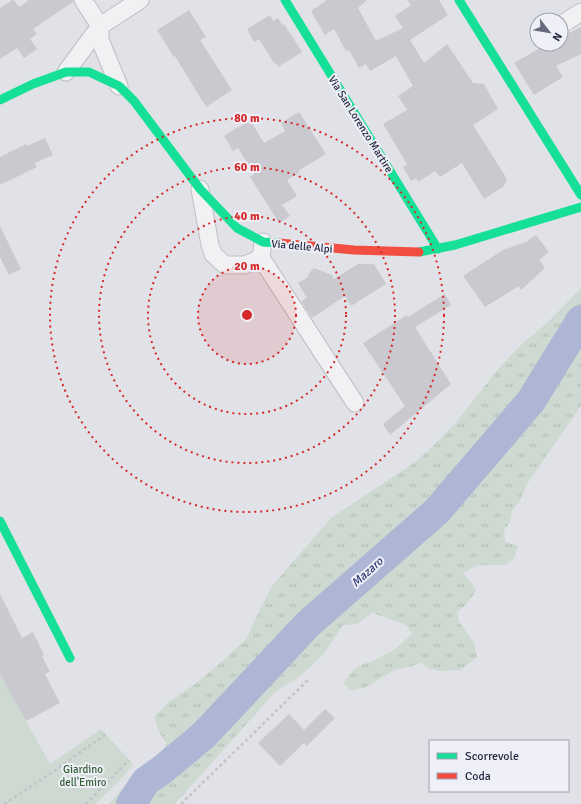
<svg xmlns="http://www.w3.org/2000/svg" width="581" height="804" font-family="Signika,sans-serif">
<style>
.grass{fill:url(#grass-tufts)}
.green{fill:#cedad1}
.water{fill:url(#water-waves)}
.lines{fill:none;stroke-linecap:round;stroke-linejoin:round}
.river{stroke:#adb6d4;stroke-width:30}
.building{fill:#c9c9cf}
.street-casing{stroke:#bebfc5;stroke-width:19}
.path{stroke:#c2c3ca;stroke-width:2.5;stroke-dasharray:3 3;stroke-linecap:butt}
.street{stroke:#f1f1f3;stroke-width:17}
.fast{stroke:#16e098;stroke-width:9}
.jam{stroke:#f24e42;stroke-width:9}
.ring{fill:none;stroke:#d62828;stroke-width:2;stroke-dasharray:2 4}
.labels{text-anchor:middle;stroke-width:4;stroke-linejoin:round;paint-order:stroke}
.street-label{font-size:11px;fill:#262942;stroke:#eff0f7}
.park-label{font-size:11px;fill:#335f36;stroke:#eff0f7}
.water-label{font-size:12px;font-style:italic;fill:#2d3c79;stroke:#eff0f7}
.centre{fill:#d62828;stroke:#eff0f7;stroke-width:2}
.ring-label{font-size:12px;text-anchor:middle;font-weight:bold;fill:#d62828;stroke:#eff0f7;stroke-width:4;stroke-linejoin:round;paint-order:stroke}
</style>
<defs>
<pattern id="grass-tufts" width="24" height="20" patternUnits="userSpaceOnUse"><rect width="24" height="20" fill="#cedad1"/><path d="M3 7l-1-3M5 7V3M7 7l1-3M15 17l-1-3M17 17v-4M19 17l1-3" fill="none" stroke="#b1bbb5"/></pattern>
<pattern id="water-waves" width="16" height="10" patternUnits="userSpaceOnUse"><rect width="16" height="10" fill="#adb6d4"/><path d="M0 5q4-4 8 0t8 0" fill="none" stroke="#959cb7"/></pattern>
</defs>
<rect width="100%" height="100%" fill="#e1e2e7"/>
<polygon class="grass" points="581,288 581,406 527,484 520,501 512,511 510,522 504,530 505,542 518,546 514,559 505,565 478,565 463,573 472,583 476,591 466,605 457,612 459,622 474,642 477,657 461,670 440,671 430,669 421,663 409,667 395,670 364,688 350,691 344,683 349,675 358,666 373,661 395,649 412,634 406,625 372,613 357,624 343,625 323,655 298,678 276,691 175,804 136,804 140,800 145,787 155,782 162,771 137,788 125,804 109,804 122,789 141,774 148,765 159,759 166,743 159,732 154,717 168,702 195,684 219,664 247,638 259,611 272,586 331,518 414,463 431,448 457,421 498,369 523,343 547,323"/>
<polygon class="green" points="0,674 50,764 101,729 133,764 123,777 96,804 0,804"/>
<polygon class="water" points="162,770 155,782 145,787 140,800 136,804 125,804 143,778"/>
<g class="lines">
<polyline class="river" points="131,804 146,781 162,770 204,735 308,624 437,511 531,401 581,320"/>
</g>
<g class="building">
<polygon points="12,0 14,0 19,7 29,0 73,0 73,2 33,29 37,34 30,39 37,49 24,58 17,48 0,59 0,8"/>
<polygon points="327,0 367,0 358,8 376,41 403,28 395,16 411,5 407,0 439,0 448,15 410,40 424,63 447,44 473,83 484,84 498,109 473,125 507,179 504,186 484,199 462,163 440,177 435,171 418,182 416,178 411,181 403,167 407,164 383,124 407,110 398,96 413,86 396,56 370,71 366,64 359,68 349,50 346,51 334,29 325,35 311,11"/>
<polygon points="189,10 206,37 200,40 232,90 206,107 175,56 174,57 157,30"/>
<polygon points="270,15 273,21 278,18 282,25 284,24 302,52 278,67 275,62 274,63 259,39 254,42 247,29"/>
<polygon points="581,27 581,54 556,66 563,77 534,95 514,63 547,44 561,44 561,37"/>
<polygon points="299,112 326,154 298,171 299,173 287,180 297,196 282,205 290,216 279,223 250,177 254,174 238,148 233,151 224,136 250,120 264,143 285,131 281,123"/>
<polygon points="45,138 53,155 35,163 37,167 0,185 0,157 26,144 27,146"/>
<polygon points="0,226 21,269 9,275 0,257"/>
<polygon points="536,235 549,252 539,260 545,268 521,290 519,286 485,307 463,276 503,250 526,242"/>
<polygon points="358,264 374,264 386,284 351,306 345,296 312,318 301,301 307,298 298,283 308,277 309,273 314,268 332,275 334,279"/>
<polygon points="445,294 451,305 415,327 451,384 390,435 383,424 405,406 363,343 407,315 408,317"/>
<polygon points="0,594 22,638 33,632 44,655 42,656 50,672 45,674 60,703 26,721 0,674"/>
<polygon points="325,709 335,718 307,746 304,743 280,766 258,743 289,714 304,730"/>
</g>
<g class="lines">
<g class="street-casing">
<g id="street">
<polyline points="83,0 100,26 100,40 119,86"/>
<polyline points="561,25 581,12"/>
<polyline points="66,72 100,26 140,0"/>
<polyline points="200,189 210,245 213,254 225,265 245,265 261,258"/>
<polyline points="263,242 261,258 355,403"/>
</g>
</g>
<g class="path">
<polyline points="4,804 47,776 106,734"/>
<polyline points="86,804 129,760"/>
<polyline points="181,804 308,680"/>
</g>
<use href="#street" class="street"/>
<g class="fast">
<polyline points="285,0 438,249"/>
<polyline points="459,0 581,195"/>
<polyline points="0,100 33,84 66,72 89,72 119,86 134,101 200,189 237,228 263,242 279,243"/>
<polyline points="419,252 455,245 581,207"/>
<polyline points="0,521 70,658"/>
</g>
<polyline class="jam" points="279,243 354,250 419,252"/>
</g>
<circle cx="247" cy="315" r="49" fill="#d62828" fill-opacity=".12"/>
<g class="ring">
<circle cx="247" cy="315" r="49"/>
<circle cx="247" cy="315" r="99"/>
<circle cx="247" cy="315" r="148"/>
<circle cx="247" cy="315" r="197"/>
</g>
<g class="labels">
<g class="street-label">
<text transform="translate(361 124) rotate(58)" y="4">Via San Lorenzo Martire</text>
<text transform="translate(302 246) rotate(5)" y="4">Via delle Alpi</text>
</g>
<g class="park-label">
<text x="83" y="773">Giardino<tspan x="83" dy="13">dell'Emiro</tspan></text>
</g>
<g class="water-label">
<text transform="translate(367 572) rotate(-42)" y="4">Mazaro</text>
</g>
</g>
<circle cx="247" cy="315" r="6" class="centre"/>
<g class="ring-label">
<text x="247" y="122">80 m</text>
<text x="247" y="171">60 m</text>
<text x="247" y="220">40 m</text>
<text x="247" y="270">20 m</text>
</g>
<rect x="429" y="740" width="140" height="52" fill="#eff0f7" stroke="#9fa0af"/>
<rect x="437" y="753" width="20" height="6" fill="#16e098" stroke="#9fa0af"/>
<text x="465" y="760" font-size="12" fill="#262942">Scorrevole</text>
<rect x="437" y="773" width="20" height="6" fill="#f24e42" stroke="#9fa0af"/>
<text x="465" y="780" font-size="12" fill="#262942">Coda</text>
<g transform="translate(549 32) rotate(121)"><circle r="19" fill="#eff0f7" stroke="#9fa0af"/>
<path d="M0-3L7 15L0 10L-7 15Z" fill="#676a7c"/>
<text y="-6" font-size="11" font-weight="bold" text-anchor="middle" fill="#262942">N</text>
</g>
</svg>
